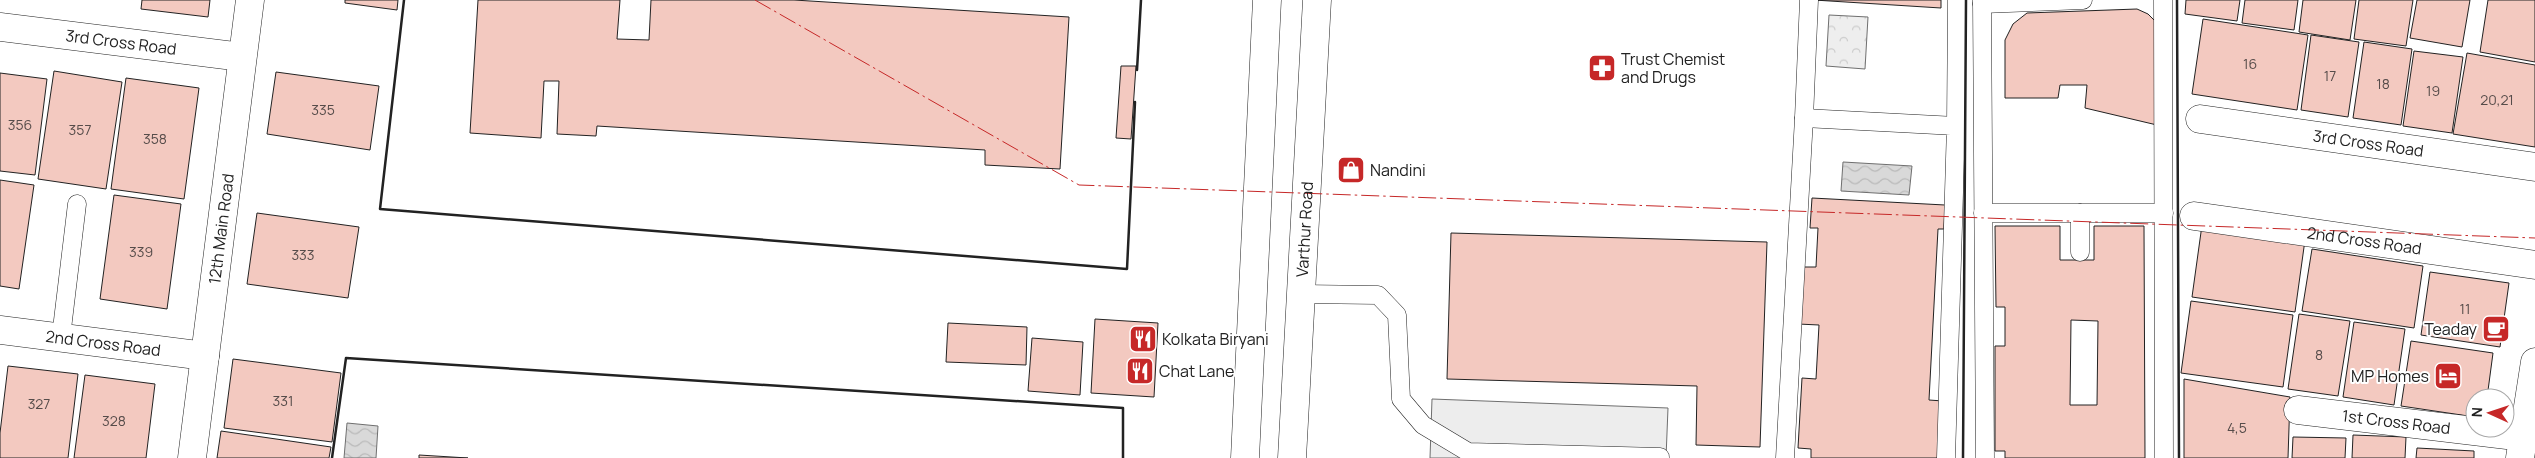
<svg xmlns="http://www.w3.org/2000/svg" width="2535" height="458" font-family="Manrope,sans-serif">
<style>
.park{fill:url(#park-crowns);stroke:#6f6f6f}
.parking{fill:#ededed;stroke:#6f6f6f}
.water{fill:url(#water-waves);stroke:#6f6f6f}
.building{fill:#f3c9c0;stroke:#222;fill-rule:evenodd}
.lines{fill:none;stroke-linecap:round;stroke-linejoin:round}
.service-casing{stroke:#222;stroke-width:19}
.minor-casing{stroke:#222;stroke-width:29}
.primary-casing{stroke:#222;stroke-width:29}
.service{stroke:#fff;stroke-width:18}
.minor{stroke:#fff;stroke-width:28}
.primary{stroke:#fff;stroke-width:28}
.wall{stroke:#222;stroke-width:2.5}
.power{stroke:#c62828;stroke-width:1;stroke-dasharray:18 4 2.5 4;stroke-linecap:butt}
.labels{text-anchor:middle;stroke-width:4;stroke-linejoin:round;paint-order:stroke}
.number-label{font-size:14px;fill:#564c4a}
.street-label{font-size:16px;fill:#222;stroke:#fff}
.poi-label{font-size:16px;fill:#222;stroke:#fff;text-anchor:start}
</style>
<defs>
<pattern id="park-crowns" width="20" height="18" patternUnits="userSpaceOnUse" patternTransform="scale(1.25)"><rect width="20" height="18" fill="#eee"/><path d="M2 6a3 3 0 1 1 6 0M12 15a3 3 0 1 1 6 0" fill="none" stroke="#ccc"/></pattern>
<pattern id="water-waves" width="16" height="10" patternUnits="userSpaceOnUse" patternTransform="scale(1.25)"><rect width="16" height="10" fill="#d9d9d9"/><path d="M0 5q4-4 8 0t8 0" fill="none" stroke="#bababa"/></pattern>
</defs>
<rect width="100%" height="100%" fill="#fff"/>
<polygon class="park" points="1829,15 1868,17 1865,69 1826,66"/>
<polygon class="parking" points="1432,399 1668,408 1666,458 1430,458"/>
<g class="water">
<polygon points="1843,162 1912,166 1909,195 1841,191"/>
<polygon points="347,423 378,426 376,458 344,458"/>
</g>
<g class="building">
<polygon points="142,0 210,0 208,17 141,9"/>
<polygon points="345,0 398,0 397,10 345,3"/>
<polygon points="478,0 620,0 617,39 649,40 651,0 794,0 1069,17 1060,169 985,165 985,150 597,126 596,136 557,134 559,81 544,81 541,138 470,133"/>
<polygon points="1814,0 1941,0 1941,8"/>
<polygon points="2186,0 2240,0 2237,21 2185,14"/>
<polygon points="2245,0 2298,0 2294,30 2242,23"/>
<polygon points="2303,0 2356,0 2350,40 2299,32"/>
<polygon points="2359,0 2413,0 2406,46 2354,39"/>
<polygon points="2417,0 2470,0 2462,47 2410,38"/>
<polygon points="2488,0 2535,0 2535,62 2480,52"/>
<polygon points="2137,9 2148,14 2157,23 2157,125 2085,108 2087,85 2060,85 2058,98 2005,98 2005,40 2013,24 2027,13"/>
<polygon points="2203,19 2308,35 2297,110 2192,94"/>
<polygon points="2311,35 2359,42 2348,117 2301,110"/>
<polygon points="2364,42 2412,49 2401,125 2353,118"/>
<polygon points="2414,51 2463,57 2452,133 2403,126"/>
<polygon points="2467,53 2535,65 2535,147 2453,134"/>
<polygon points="1121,66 1136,66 1131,139 1116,138"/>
<polygon points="54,71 122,82 106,189 38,179"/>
<polygon points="276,72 379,86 370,150 267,134"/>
<polygon points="0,73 47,79 35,175 0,171"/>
<polygon points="126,78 199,88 184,199 111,189"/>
<polygon points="0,180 34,185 19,289 0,286"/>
<polygon points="114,195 181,204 167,309 100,299"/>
<polygon points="1812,198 1945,205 1944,229 1938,229 1929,400 1943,401 1940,458 1811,458 1811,449 1798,448 1802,378 1816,379 1819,325 1798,324 1801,267 1816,267 1818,228 1810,228"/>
<polygon points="257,213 359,227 348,298 247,284"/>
<polygon points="2202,225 2305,240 2295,312 2192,297"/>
<path d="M1995,226H2060V260H2094V226H2144L2145,458H2005V451H1995V346H2005V307H1996ZM2071,320L2098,321L2097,405H2070Z"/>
<polygon points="1451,233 1767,242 1760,447 1696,445 1697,386 1447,379"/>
<polygon points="2312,249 2423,266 2414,328 2302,311"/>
<polygon points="2430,272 2509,283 2500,347 2421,335"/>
<polygon points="2191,301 2293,315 2283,387 2181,373"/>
<polygon points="2299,314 2350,321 2338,396 2288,389"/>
<polygon points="1095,319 1158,323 1154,397 1091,393"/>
<polygon points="2354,322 2405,329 2394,405 2343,397"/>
<polygon points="948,323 1027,327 1026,365 946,362"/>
<polygon points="1032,338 1083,342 1080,395 1028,391"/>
<polygon points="2411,341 2493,353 2487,398 2475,398 2475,417 2401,406"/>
<polygon points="233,359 341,373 332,442 224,428"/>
<polygon points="8,366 78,374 68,458 0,458 0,433"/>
<polygon points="85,375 155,384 146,458 74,458"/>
<polygon points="2184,379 2290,397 2288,458 2184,458"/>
<polygon points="221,431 331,447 329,458 217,458"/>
<polygon points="2353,435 2406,437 2405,458 2352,458"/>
<polygon points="2293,437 2346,438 2345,458 2292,458"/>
<polygon points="2417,448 2474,451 2474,458 2416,458"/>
<polygon points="419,455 468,458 419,458"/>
</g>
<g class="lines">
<g class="service-casing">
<g id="service">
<polyline points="1982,0 1985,458"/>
<polyline points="2163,0 2164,458"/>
<polyline points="1982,4 2083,0"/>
<polyline points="1804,118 1809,0"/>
<polyline points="1956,126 1957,0"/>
<polyline points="1983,213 2164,213"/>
<polyline points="2080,252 2080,213"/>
<polyline points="1302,294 1378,295 1397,315 1401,399 1423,425 1468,452 1660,457"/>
<polyline points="61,337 77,204"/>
<polyline points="1785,458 1804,118 1956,126 1946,458"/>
</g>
</g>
<g class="minor-casing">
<g id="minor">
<path id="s1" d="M0,27L242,57"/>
<path id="s2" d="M2200,119L2535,167"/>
<path id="s3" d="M2194,216L2535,265"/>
<path id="s4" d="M0,330L205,356"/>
<path id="s5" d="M2298,410L2524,437"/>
<path id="s6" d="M192,458L250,0"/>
<polyline points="2520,458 2535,362"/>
</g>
</g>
<g class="primary-casing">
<g id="primary">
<polyline points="1245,458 1267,0"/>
<path id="s7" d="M1292,458L1317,0"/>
</g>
</g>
<use href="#service" class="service"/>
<use href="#minor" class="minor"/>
<use href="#primary" class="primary"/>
<g class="wall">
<polyline points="404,0 380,209 1127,269 1135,102"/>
<polyline points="2177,0 2179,458"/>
<polyline points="1137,70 1141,0"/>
<polyline points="332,458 346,358 1123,408 1123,458"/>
<polyline points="1963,458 1966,0"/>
</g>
<polyline class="power" points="755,0 1079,185 2535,238"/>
</g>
<defs>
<g id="pharmacy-square" transform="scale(1.4375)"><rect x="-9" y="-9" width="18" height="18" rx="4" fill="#c62828" stroke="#fff"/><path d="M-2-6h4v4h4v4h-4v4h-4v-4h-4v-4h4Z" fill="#fff"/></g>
<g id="shop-square" transform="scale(1.4375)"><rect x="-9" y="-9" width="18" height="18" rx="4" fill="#c62828" stroke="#fff"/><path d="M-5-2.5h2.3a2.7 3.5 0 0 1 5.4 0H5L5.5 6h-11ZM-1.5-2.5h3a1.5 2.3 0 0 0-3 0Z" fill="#fff"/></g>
<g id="cafe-square" transform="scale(1.4375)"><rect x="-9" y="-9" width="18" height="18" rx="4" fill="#c62828" stroke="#fff"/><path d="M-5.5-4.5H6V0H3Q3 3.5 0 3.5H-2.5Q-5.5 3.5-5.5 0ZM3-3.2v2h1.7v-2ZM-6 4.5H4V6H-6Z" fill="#fff"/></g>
<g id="restaurant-square" transform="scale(1.4375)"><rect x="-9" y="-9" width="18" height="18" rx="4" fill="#c62828" stroke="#fff"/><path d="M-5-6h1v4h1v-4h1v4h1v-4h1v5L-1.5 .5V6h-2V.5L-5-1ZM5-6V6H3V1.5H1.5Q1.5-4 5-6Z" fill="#fff"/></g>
<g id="hotel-square" transform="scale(1.4375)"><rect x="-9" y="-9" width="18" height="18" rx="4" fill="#c62828" stroke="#fff"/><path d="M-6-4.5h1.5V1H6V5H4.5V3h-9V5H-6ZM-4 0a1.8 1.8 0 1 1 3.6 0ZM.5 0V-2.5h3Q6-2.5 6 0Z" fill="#fff"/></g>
</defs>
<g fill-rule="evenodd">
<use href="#pharmacy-square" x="1602" y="68"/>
<use href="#shop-square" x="1351" y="170"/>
<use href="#cafe-square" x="2496" y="329"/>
<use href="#restaurant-square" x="1143" y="339"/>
<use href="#restaurant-square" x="1140" y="371"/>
<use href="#hotel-square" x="2448" y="376"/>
</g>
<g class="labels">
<g class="number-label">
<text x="2250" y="69">16</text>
<text x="2330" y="81">17</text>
<text x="2383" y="89">18</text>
<text x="2433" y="96">19</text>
<text x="2497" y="105">20,21</text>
<text x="323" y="115">335</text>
<text x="20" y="130">356</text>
<text x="80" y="135">357</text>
<text x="155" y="144">358</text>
<text x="141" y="257">339</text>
<text x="303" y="260">333</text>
<text x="2465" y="314">11</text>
<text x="2319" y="360">8</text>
<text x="283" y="406">331</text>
<text x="39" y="409">327</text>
<text x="114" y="426">328</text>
<text x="2237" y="433">4,5</text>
</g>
<g class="street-label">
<text dy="6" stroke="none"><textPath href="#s1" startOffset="122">3rd Cross Road</textPath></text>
<text dy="6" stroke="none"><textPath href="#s2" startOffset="170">3rd Cross Road</textPath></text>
<text dy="6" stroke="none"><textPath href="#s6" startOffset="231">12th Main Road</textPath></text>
<text dy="6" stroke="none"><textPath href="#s7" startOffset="229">Varthur Road</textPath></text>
<text dy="6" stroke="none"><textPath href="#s3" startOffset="172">2nd Cross Road</textPath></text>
<text dy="6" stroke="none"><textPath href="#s4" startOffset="104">2nd Cross Road</textPath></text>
<text dy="6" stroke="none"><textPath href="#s5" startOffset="99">1st Cross Road</textPath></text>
</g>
<g class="poi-label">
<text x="1621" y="65">Trust Chemist<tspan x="1621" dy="18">and Drugs</tspan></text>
<text x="1370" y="176">Nandini</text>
<text x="2477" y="335" text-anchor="end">Teaday</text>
<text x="1162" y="345">Kolkata Biryani</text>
<text x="1159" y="377">Chat Lane</text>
<text x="2429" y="382" text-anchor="end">MP Homes</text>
</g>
</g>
<g transform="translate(2490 413) rotate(273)"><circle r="24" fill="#ffffff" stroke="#a7a7a7"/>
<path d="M0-4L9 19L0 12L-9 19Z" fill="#c62828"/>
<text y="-8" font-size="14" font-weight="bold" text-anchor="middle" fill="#222222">N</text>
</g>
</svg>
